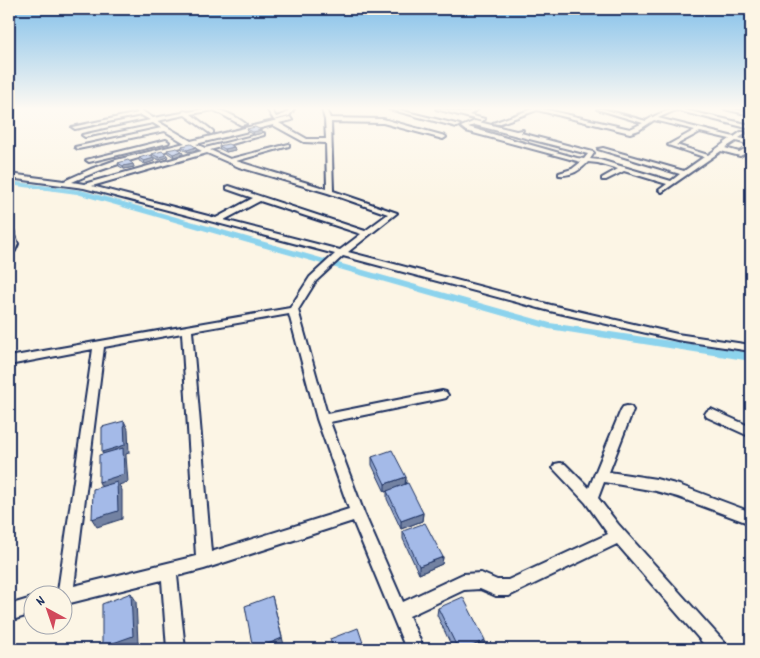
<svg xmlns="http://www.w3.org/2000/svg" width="760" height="658" font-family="Dekko,sans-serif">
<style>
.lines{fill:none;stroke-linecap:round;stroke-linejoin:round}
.canal{fill:#8cd3ed;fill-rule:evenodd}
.minor-casing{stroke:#1b2f5e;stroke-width:4}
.minor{fill:#fcf5e5;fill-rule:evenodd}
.wall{fill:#8da0c8;stroke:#1b2f5e}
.shaded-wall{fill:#7382a2;stroke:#1b2f5e}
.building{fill:#a4bae8;stroke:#1b2f5e}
</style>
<rect width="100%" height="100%" fill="#fcf5e5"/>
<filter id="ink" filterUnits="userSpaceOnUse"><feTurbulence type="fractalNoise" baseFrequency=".02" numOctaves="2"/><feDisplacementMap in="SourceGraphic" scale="10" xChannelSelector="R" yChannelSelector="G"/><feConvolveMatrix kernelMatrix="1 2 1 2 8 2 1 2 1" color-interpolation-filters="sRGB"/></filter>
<g filter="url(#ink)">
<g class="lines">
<polygon class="canal" points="9,181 81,190 550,323 751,353 751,361 549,329 77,194 9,185"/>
<g class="minor-casing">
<g id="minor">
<path d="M134,109H139L153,118L182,113L184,111C190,113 197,110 204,109C219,107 234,115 246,124L241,125L214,110L191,114L213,131V133L211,134L185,115L157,121L191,141L290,117L292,120L279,123L307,139H326L325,120L322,109H326L330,118L383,119L445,136L446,137L443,139L383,123L331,122L333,191L397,213L348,252L551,305L677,334L751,345V351L677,340L550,311L343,256L316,281L298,310L327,414L442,391L446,392L448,395L446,398L442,399L330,422L364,513L403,602L463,574L481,573L497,580H508L608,534L586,503L553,468L555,464L560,463L565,464L589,488L621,410L623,407L627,406L631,407L633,410L609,472L656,479L679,485L751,512V524L678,497L656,491L604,482L598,498L618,524L725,643L728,649H708L617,544L509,596H496L480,589L464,590L409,616L424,649H406L353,521L204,569L177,576L185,649H167L162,580L62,605V596H55L58,591L93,349L9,365V357L290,308L310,277L335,254L84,188L9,178V174L64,181L91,169L116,160L185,143L165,131L78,149L75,147L161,128L153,123L85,137L82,135L150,120L141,115L75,129L72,127L138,113ZM273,125L304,142L326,143L327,189L236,161L289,146V144L230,159L210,150L264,135V133L205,148L196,144ZM190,145L202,151L84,184L72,182C111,164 149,155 190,145ZM207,153L239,167L328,193L388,214L365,231L229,186L227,187V189L253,198L216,218L92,186ZM260,201L361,234L340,250L224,220ZM289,314L317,419L349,509L211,552L192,331ZM182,333L196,556L74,586L104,347Z"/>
<polygon points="267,109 271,109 276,117 285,114 290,109 294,109 289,116 274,120"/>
<polygon points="389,109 395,109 460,125 457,127"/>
<polygon points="436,109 443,109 464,113 473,109 478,109 469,115 485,119 482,121"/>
<path d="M532,109H543L630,129L643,123L597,109H603L646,121C657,114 668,109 680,109L751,125V129L676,110L658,118L734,137L741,132H745V134L739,138L751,141V145L736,141L725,148L739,152L751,146V150L740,156L721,151L662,192L659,190L667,184L624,171L606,180H602V178L618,169L598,163L588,162C580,171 570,176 559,175V173L572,169L581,162L466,131L461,127L475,121L516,131L523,130L521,133L593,152L594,153L590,159L600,160L671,181L680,174L598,149L603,148L684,171L704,157L668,145L695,130L654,120L639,130L630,133L537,110L498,124L493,123ZM475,125L588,154L584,159L577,158L468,127ZM700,132L730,139L708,155L676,145Z"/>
<polygon points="724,109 731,109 751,112 751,115"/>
<polygon points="166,140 169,142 168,143 89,162 86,160"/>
<polygon points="9,228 13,230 18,244 15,251 9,253"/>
<polygon points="711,409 751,427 751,437 707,417 705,414 707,411"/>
<polygon points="32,598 32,614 9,621 9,605"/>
</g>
</g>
<use href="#minor" class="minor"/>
</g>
<g class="wall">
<polygon points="247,129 262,133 254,135 248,132"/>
<polygon points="182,146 196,147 197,150 188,152 182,149"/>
<polygon points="219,146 234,147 235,150 226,152 220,149"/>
<polygon points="167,150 182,151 183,154 174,157 168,153"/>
<polygon points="152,154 168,157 159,160 153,157"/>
<polygon points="139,158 154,158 154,161 145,164 139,161"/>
<polygon points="118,163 133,164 134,167 124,169 119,166"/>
<polygon points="372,457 406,477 406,484 423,513 422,521 401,529 387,499 387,491 385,492 372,465"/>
<polygon points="403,531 443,557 442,564 419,574 403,539"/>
<polygon points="438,608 483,647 478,649 453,649 437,615"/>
</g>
<g class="shaded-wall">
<polygon points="261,130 262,133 254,135 253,132"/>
<polygon points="196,147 197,150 188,152 187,150"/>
<polygon points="234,147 235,150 226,152 225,149"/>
<polygon points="182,151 183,154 174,157 173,154"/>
<polygon points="167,155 168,157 159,160 158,157"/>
<polygon points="154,158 154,161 145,164 144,161"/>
<polygon points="133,164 134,167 124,169 123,166"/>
<polygon points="124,421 128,429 129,453 126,454 126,456 128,482 119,485 122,490 122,519 97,527 92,519 103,490 99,482 106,460 102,452"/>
<polygon points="406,477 405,485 385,492 385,484"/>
<polygon points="423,513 422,521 401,529 401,521"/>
<polygon points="443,557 442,564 419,574 419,566"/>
<polygon points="131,593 136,601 138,643 126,647 128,649 103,649 102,647"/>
<polygon points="272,596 284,645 275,649 256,649"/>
<polygon points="485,640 483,647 478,649 466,649"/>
</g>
<g class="building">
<polygon points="255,127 261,130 253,132 247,129"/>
<polygon points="191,144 196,147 187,150 182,146"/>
<polygon points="228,144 234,147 225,149 219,146"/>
<polygon points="177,148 182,151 173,154 167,150"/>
<polygon points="162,151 167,155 158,157 152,154"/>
<polygon points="148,155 154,158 144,161 139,158"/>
<polygon points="128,160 133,164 123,166 118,163"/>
<polygon points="124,421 125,445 102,452 102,427"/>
<polygon points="123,448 124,474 99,482 99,455"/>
<polygon points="392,450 406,477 385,484 372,457"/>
<polygon points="117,482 118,511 92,519 93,489"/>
<polygon points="408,483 423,513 401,521 387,491"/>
<polygon points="425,523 443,557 419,566 403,531"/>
<polygon points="131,593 133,636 102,647 102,604"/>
<polygon points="272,596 282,638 256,649 253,649 245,606"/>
<polygon points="463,597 485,640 466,649 458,649 438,608"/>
<polygon points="358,628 365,649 333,649 330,639"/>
</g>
</g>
<linearGradient id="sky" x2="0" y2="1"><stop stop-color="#83c0ea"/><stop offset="0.54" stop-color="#fefaf3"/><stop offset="1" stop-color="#fefaf3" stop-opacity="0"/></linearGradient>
<rect width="760" height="201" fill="url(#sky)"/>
<rect width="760" height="658" fill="none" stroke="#fcf5e5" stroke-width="30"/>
<rect x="15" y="15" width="730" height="628" fill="none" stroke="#1b2f5e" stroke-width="2" filter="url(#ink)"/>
<g transform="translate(48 610) rotate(320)"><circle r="24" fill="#fcf5e5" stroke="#a2a6af"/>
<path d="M0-4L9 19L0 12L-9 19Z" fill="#d1495b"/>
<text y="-8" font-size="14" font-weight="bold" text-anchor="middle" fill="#1b2f5e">N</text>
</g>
</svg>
